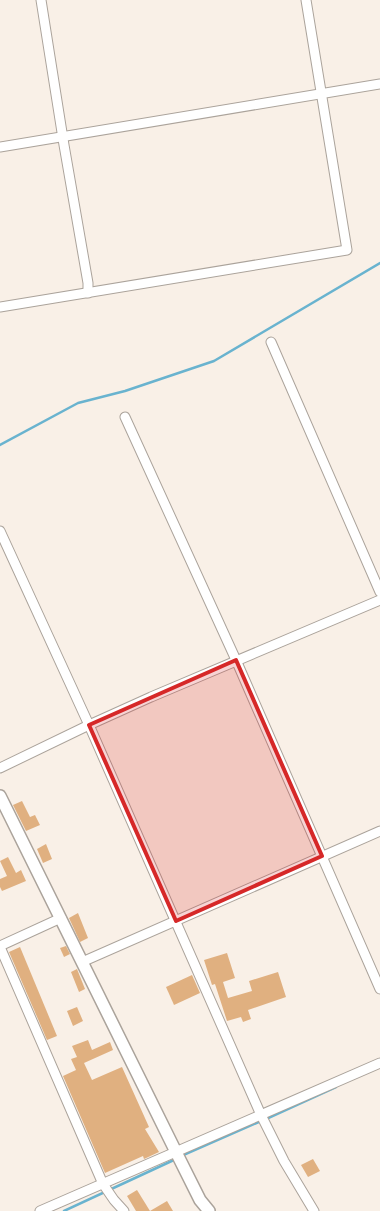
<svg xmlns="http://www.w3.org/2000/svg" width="380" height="1211" font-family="'DM Sans',sans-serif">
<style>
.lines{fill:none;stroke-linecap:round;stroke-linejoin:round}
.stream{stroke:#69b3cf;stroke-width:2.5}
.building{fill:#e0b080}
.minor-casing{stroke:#aba39b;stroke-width:11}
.tertiary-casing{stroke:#aba39b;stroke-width:14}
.minor{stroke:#fff;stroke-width:9}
.tertiary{stroke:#fff;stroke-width:11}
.marked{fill:#d62828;fill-opacity:0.2;stroke:#d62828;stroke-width:4;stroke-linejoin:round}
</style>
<rect width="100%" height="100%" fill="#f9f0e7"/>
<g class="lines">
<g class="stream">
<polyline points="0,445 78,403 125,391 214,361 380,263"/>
<polyline points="266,1119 336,1087"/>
<polyline points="181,1156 261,1121"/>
<polyline points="64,1211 176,1159"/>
</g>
</g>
<g class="building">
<polygon points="22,801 30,817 35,815 40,825 26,831 13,805"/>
<polygon points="46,844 52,859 43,863 37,849"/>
<polygon points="8,857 16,873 21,870 26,881 2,891 0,887 0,879 7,876 0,861"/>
<polygon points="78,913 88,938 80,942 69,918"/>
<polygon points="66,946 70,954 64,957 60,948"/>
<polygon points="20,947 57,1036 47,1040 9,952"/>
<polygon points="227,953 235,978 223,982 228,998 252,991 249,981 278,972 286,997 248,1010 251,1019 243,1022 241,1017 227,1021 215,984 212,985 204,960"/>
<polygon points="77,969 85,989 79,992 71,972"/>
<polygon points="192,975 200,993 174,1005 166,987"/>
<polygon points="77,1007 83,1021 73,1026 67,1011"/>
<polygon points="88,1040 92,1050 110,1042 113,1050 84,1063 92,1080 122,1067 149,1127 145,1129 159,1152 144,1159 143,1156 105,1173 63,1076 76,1070 71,1059 77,1057 72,1046"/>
<polygon points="313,1159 320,1171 308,1177 301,1165"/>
<polygon points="137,1190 150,1211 136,1211 127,1196"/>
<polygon points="167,1201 173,1211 150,1211"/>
</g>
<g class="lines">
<g class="minor-casing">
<g id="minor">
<polyline points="41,0 64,145 88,283 88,293"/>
<polyline points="0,147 380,84"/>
<polyline points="0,307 347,250 306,0"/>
<polyline points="271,342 380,592"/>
<polyline points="125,417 236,660 380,989"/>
<polyline points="0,531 89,725 261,1115 284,1161 314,1211"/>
<polyline points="0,768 89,725 151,697 380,600"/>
<polyline points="0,946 61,918"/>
<polyline points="0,947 103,1184 114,1200 124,1211"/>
<polyline points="82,962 380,831"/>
<polyline points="40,1211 380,1063"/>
</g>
</g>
<g class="tertiary-casing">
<polyline id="tertiary" points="0,796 176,1152 200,1200 209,1211"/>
</g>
<use href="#minor" class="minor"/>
<use href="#tertiary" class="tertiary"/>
</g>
<path class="marked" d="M236,660L322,856L176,921L89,725Z"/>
</svg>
